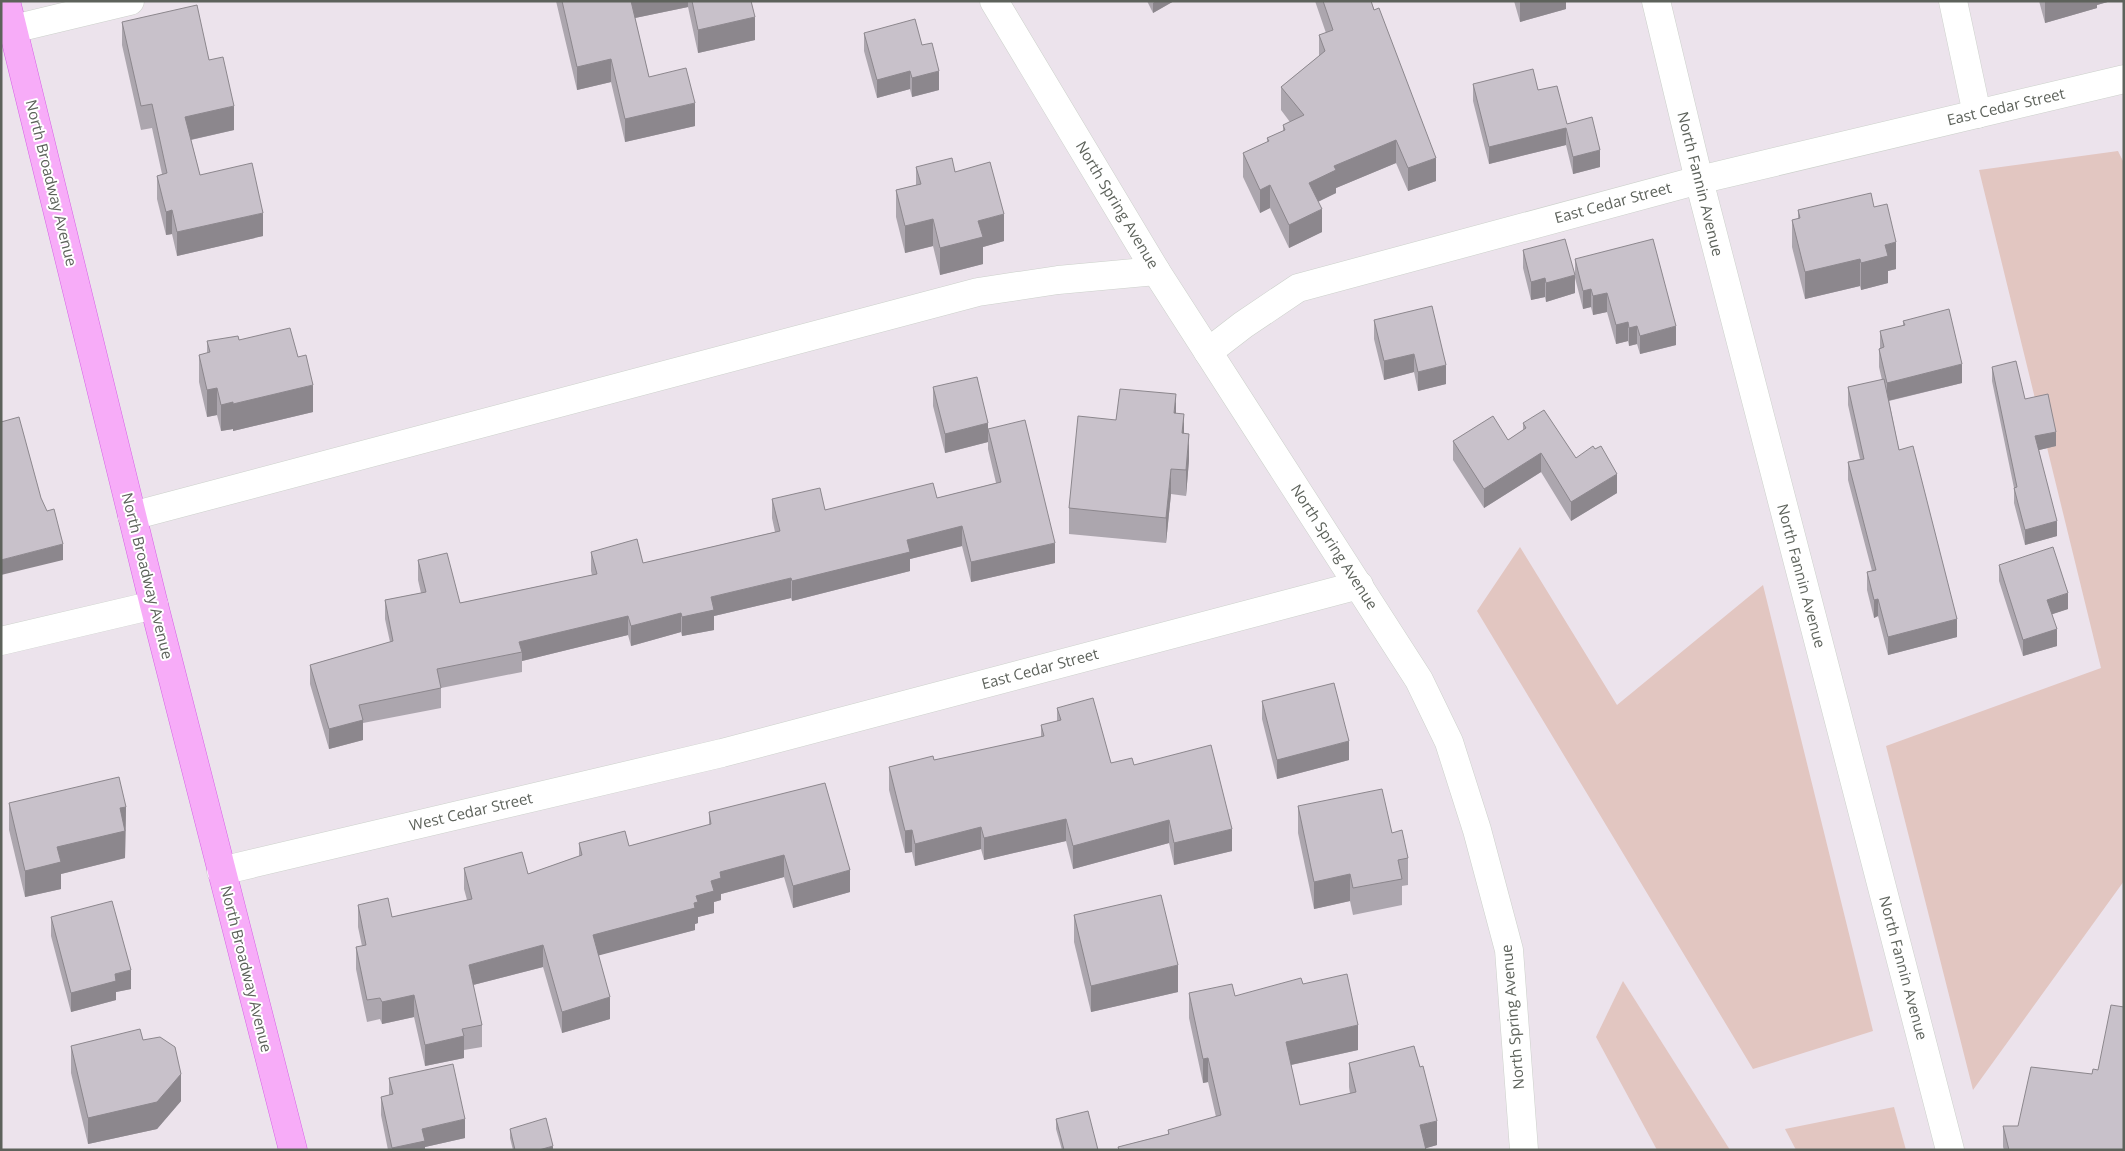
<svg xmlns="http://www.w3.org/2000/svg" width="2125" height="1151" font-family="'Open Sans',sans-serif">
<style>
.green{fill:#e2c6c1}
.lines{fill:none;stroke-linecap:round;stroke-linejoin:round}
.minor-casing{stroke:#ccd1cb;stroke-width:29}
.major-casing{stroke:#d563e5;stroke-width:29}
.minor{stroke:#fff;stroke-width:28}
.major{stroke:#f7acf8;stroke-width:28}
.wall{fill:#aca6ae}
.shaded-wall{fill:#8c878d}
.building{fill:#c8c1ca;stroke:#8c878d}
.labels{text-anchor:middle;stroke-width:4;stroke-linejoin:round;paint-order:stroke}
.street-label{font-size:15px;fill:#5d625b;stroke:#fff}
</style>
<rect width="100%" height="100%" fill="#ece3ec"/>
<g class="green">
<polygon points="2118,151 2124,163 2124,881 1973,1090 1886,746 2101,668 1979,170"/>
<polygon points="1520,547 1617,705 1763,585 1873,1031 1753,1069 1477,611"/>
<polygon points="1623,981 1730,1150 1657,1150 1596,1037"/>
<polygon points="1894,1107 1906,1150 1796,1150 1785,1129"/>
</g>
<g class="lines">
<g class="minor-casing">
<g id="minor">
<polyline points="994,1 1156,271 1419,680 1449,742 1477,830 1509,950 1524,1150"/>
<polyline points="1656,1 1699,180 1950,1150"/>
<polyline points="1953,1 1977,114"/>
<polyline points="13,29 130,1"/>
<polyline points="1208,352 1243,325 1298,288 1699,180 2124,79"/>
<polyline points="132,516 978,292 1058,280 1156,271"/>
<polyline points="1,641 154,605"/>
<polyline points="221,871 722,753 1359,585"/>
</g>
</g>
<g class="major-casing">
<polyline id="major" points="6,1 154,605 293,1150"/>
</g>
<use href="#minor" class="minor"/>
<use href="#major" class="major"/>
</g>
<g class="wall">
<polygon points="556,1 751,1 755,40 698,53 688,7 635,18 649,77 695,126 625,142 611,82 577,90"/>
<polygon points="1147,1 1174,1 1153,13"/>
<polygon points="1315,1 1371,1 1436,181 1408,191 1396,163 1336,188 1336,193 1318,202 1322,232 1289,248 1270,208 1260,213 1243,177 1243,153 1267,142 1267,138 1283,131 1283,125 1290,122 1281,110 1281,87 1319,56 1319,35 1326,33"/>
<polygon points="1514,1 1566,1 1566,9 1520,22"/>
<polygon points="2039,1 2111,1 2097,5 2097,8 2045,23"/>
<polygon points="122,22 209,60 234,130 191,140 200,175 263,236 177,256 172,234 166,235 157,199 157,176 162,174 152,128 141,130 122,45"/>
<polygon points="864,33 922,45 939,90 912,97 910,89 877,98 864,51"/>
<polygon points="1473,84 1538,90 1567,124 1600,167 1573,174 1566,145 1489,164 1473,101"/>
<polygon points="916,167 955,172 1004,241 983,247 983,264 940,275 933,246 905,253 896,217 896,190 916,185"/>
<polygon points="1874,207 1896,269 1888,271 1888,283 1861,290 1860,286 1805,299 1792,247 1792,220 1798,219 1798,210"/>
<polygon points="1523,250 1575,293 1546,302 1545,297 1531,300 1523,268"/>
<polygon points="1575,259 1676,345 1640,354 1637,344 1629,346 1628,341 1616,344 1607,312 1593,315 1591,307 1583,309 1575,278"/>
<polygon points="1374,320 1446,384 1418,391 1414,372 1384,380 1374,339"/>
<polygon points="1903,321 1962,383 1889,401 1899,450 1957,637 1888,655 1878,616 1874,618 1867,590 1867,572 1872,571 1848,480 1848,462 1860,459 1848,405 1848,387 1882,380 1879,367 1879,349 1880,348 1880,331 1903,326"/>
<polygon points="239,340 298,357 313,412 233,431 233,429 221,431 217,415 207,417 199,382 199,355 207,353 207,341"/>
<polygon points="1992,367 2025,399 2056,446 2039,450 2057,536 2025,545 2014,503 2014,488 1992,381"/>
<polygon points="933,387 988,429 1055,563 971,582 962,546 910,559 910,571 792,601 791,598 714,616 714,630 682,636 681,632 631,646 628,635 522,661 522,672 441,688 441,708 363,723 363,740 329,749 310,684 310,665 390,642 385,619 385,600 421,593 418,580 418,560 460,603 592,575 591,571 591,552 643,563 775,532 772,518 772,499 825,510 937,498 996,483 988,449 988,442 945,453 933,406"/>
<polygon points="1176,413 1184,434 1189,460 1186,496 1171,494 1166,543 1069,534 1069,508 1116,420"/>
<polygon points="1523,423 1576,458 1617,493 1571,521 1541,472 1484,508 1453,460 1453,441 1508,440 1523,430"/>
<polygon points="1999,565 2068,609 2052,614 2057,646 2023,656 1999,581"/>
<polygon points="1262,701 1349,760 1277,779 1262,719"/>
<polygon points="1057,708 1111,763 1134,765 1232,851 1174,865 1169,843 1073,869 1066,841 984,860 981,849 915,866 912,852 905,853 889,790 889,767 934,760 1041,737 1041,725 1057,721"/>
<polygon points="9,803 126,807 125,858 61,874 61,889 25,897 9,830"/>
<polygon points="1298,806 1392,833 1408,858 1408,885 1402,886 1402,905 1353,915 1350,901 1314,909 1298,833"/>
<polygon points="709,812 850,892 793,908 784,877 721,894 721,900 714,902 714,913 698,917 698,923 695,924 695,930 598,955 610,1019 562,1033 543,967 473,985 482,1025 482,1047 464,1050 464,1058 425,1066 414,1017 382,1024 380,1019 367,1022 356,969 356,947 362,946 358,927 358,905 392,917 467,900 464,889 464,868 528,874 579,856 579,843 629,846 709,825"/>
<polygon points="1074,915 1178,992 1091,1012 1074,942"/>
<polygon points="51,917 131,989 116,992 116,1000 71,1012 51,936"/>
<polygon points="1303,984 1358,1050 1291,1065 1300,1105 1350,1094 1349,1087 1349,1063 1437,1145 1426,1148 1426,1150 1118,1150 1118,1147 1168,1134 1168,1130 1216,1117 1208,1082 1203,1083 1189,1018 1189,993 1235,996"/>
<polygon points="143,1040 181,1101 157,1129 88,1144 71,1073 71,1046"/>
<polygon points="2098,1070 2124,1150 2004,1150 2003,1147 2003,1126 2018,1126"/>
<polygon points="389,1078 465,1138 425,1147 425,1150 388,1150 381,1115 381,1097 389,1095"/>
<polygon points="1056,1119 1098,1150 1062,1150 1056,1129"/>
<polygon points="510,1129 553,1150 513,1150 510,1138"/>
</g>
<g class="shaded-wall">
<polygon points="630,1 688,1 688,7 630,19"/>
<polygon points="1156,1 1174,1 1153,13 1153,3"/>
<polygon points="1520,1 1566,1 1566,9 1520,22"/>
<polygon points="2045,1 2111,1 2097,5 2097,8 2045,23"/>
<polygon points="755,17 755,40 698,53 698,30"/>
<polygon points="611,59 611,82 577,90 577,67"/>
<polygon points="910,71 910,89 877,98 877,80"/>
<polygon points="939,71 939,90 912,97 912,78"/>
<polygon points="695,103 695,126 625,142 625,119"/>
<polygon points="234,106 234,130 185,141 185,117"/>
<polygon points="1566,128 1566,145 1489,164 1489,147"/>
<polygon points="1396,140 1396,163 1336,188 1336,193 1309,206 1309,183 1334,166"/>
<polygon points="1600,150 1600,167 1573,174 1573,157"/>
<polygon points="1436,158 1436,181 1408,191 1408,168"/>
<polygon points="1270,185 1270,208 1260,213 1260,190"/>
<polygon points="1322,209 1322,232 1289,248 1289,225"/>
<polygon points="172,210 172,234 166,235 166,212"/>
<polygon points="263,213 263,236 177,256 177,232"/>
<polygon points="1004,214 1004,241 983,247 983,264 940,275 940,248 978,221"/>
<polygon points="933,219 933,246 905,253 905,226"/>
<polygon points="1896,242 1896,269 1888,271 1888,283 1861,290 1861,263 1885,245"/>
<polygon points="1860,259 1860,286 1805,299 1805,272"/>
<polygon points="1575,275 1575,293 1546,302 1546,283"/>
<polygon points="1545,278 1545,297 1531,300 1531,282"/>
<polygon points="1591,289 1591,307 1583,309 1583,291"/>
<polygon points="1607,293 1607,312 1593,315 1593,296"/>
<polygon points="1628,322 1628,341 1616,344 1616,325"/>
<polygon points="1637,326 1637,344 1629,346 1629,328"/>
<polygon points="1676,326 1676,345 1640,354 1640,336"/>
<polygon points="1414,354 1414,372 1384,380 1384,361"/>
<polygon points="1962,364 1962,383 1887,401 1887,383"/>
<polygon points="1446,365 1446,384 1418,391 1418,372"/>
<polygon points="313,385 313,412 233,431 233,404"/>
<polygon points="217,388 217,415 207,417 207,390"/>
<polygon points="1176,394 1176,420 1174,413"/>
<polygon points="233,402 233,429 221,431 221,405"/>
<polygon points="1184,414 1184,439 1182,433"/>
<polygon points="988,423 988,442 945,453 945,434"/>
<polygon points="2056,432 2056,446 2035,451 2035,436"/>
<polygon points="1189,434 1189,460 1186,496 1186,470"/>
<polygon points="1541,453 1541,472 1484,508 1484,489"/>
<polygon points="1171,469 1171,494 1166,543 1166,518"/>
<polygon points="1617,474 1617,493 1571,521 1571,502"/>
<polygon points="2057,521 2057,536 2025,545 2025,530"/>
<polygon points="962,526 962,546 910,559 910,571 792,601 792,581 907,540"/>
<polygon points="1055,543 1055,563 971,582 971,562"/>
<polygon points="63,544 63,560 1,575 1,560"/>
<polygon points="791,578 791,598 714,616 714,630 682,636 682,617 711,597"/>
<polygon points="2068,593 2068,609 2047,616 2047,600"/>
<polygon points="1878,599 1878,616 1874,618 1874,600"/>
<polygon points="681,613 681,632 631,646 631,626"/>
<polygon points="628,616 628,635 522,661 522,652 519,642"/>
<polygon points="1957,619 1957,637 1888,655 1888,637"/>
<polygon points="2057,629 2057,646 2023,656 2023,640"/>
<polygon points="363,720 363,740 329,749 329,729"/>
<polygon points="1349,741 1349,760 1277,779 1277,760"/>
<polygon points="126,807 125,858 61,874 61,889 25,897 25,871 57,847 120,808"/>
<polygon points="1066,819 1066,841 984,860 984,838"/>
<polygon points="1169,820 1169,843 1073,869 1073,846"/>
<polygon points="981,827 981,849 915,866 915,844"/>
<polygon points="1232,829 1232,851 1174,865 1174,843"/>
<polygon points="912,830 912,852 905,853 905,831"/>
<polygon points="784,855 784,877 721,894 721,900 714,902 714,913 698,917 698,923 695,924 695,930 593,957 593,935 694,903 696,896 720,872"/>
<polygon points="850,870 850,892 793,908 793,886"/>
<polygon points="1350,874 1350,901 1314,909 1314,882"/>
<polygon points="543,945 543,967 469,986 469,965"/>
<polygon points="1178,965 1178,992 1091,1012 1091,986"/>
<polygon points="131,970 131,989 116,992 116,1000 71,1012 71,993 115,974"/>
<polygon points="414,995 414,1017 382,1024 382,1002"/>
<polygon points="610,997 610,1019 562,1033 562,1012"/>
<polygon points="1358,1025 1358,1050 1286,1066 1286,1042"/>
<polygon points="464,1036 464,1058 425,1066 425,1045"/>
<polygon points="1208,1058 1208,1082 1203,1083 1203,1059"/>
<polygon points="181,1074 181,1101 157,1129 88,1144 88,1118"/>
<polygon points="465,1119 465,1138 425,1147 425,1150 392,1150 392,1148 422,1129"/>
<polygon points="1437,1121 1437,1145 1420,1150 1420,1125"/>
<polygon points="553,1146 553,1150 539,1150"/>
</g>
<g class="building">
<polygon points="562,1 631,1 649,77 686,68 695,103 625,119 611,59 577,67"/>
<polygon points="692,1 751,1 755,17 698,30"/>
<polygon points="1323,1 1371,1 1374,10 1379,8 1436,158 1408,168 1396,140 1334,166 1336,170 1309,183 1322,209 1289,225 1270,185 1260,190 1243,153 1269,141 1267,138 1285,130 1283,125 1304,115 1281,87 1325,51 1319,35 1333,30"/>
<polygon points="197,5 209,60 223,57 234,106 185,117 200,175 252,163 263,213 177,232 172,210 166,212 157,176 167,173 152,104 141,106 122,22"/>
<polygon points="915,19 922,45 932,43 939,71 912,78 910,71 877,80 864,33"/>
<polygon points="1533,69 1538,90 1557,86 1567,124 1592,117 1600,150 1573,157 1566,128 1489,147 1473,84"/>
<polygon points="952,158 955,172 990,162 1004,214 978,221 983,237 940,248 933,219 905,226 896,190 921,184 916,167"/>
<polygon points="1871,193 1874,207 1887,204 1896,242 1885,245 1888,256 1861,263 1860,259 1805,272 1792,220 1800,218 1798,210"/>
<polygon points="1565,239 1575,275 1546,283 1545,278 1531,282 1523,250"/>
<polygon points="1653,239 1676,326 1640,336 1637,326 1629,328 1628,322 1616,325 1607,293 1593,296 1591,289 1583,291 1575,259"/>
<polygon points="1432,306 1446,365 1418,372 1414,354 1384,361 1374,320"/>
<polygon points="1949,309 1962,364 1887,383 1879,349 1884,347 1880,331 1905,325 1903,321"/>
<polygon points="290,328 298,357 306,355 313,385 233,404 233,402 221,405 217,388 207,390 199,355 210,352 207,341 238,336 239,340"/>
<polygon points="2016,361 2025,399 2048,394 2056,432 2035,436 2057,521 2025,530 2014,488 2017,487 1992,367"/>
<polygon points="977,377 988,423 945,434 933,387"/>
<polygon points="1884,379 1899,450 1913,446 1957,619 1888,637 1878,599 1874,600 1867,572 1876,570 1848,462 1864,459 1848,387"/>
<polygon points="1120,389 1176,394 1174,413 1184,414 1182,433 1189,434 1186,470 1171,469 1166,518 1069,508 1078,416 1116,420"/>
<polygon points="1544,410 1576,458 1593,446 1595,449 1601,446 1617,474 1571,502 1541,453 1484,489 1453,441 1493,416 1508,440 1526,428 1523,423"/>
<polygon points="19,417 41,498 47,511 54,509 63,544 1,560 1,422"/>
<polygon points="1025,420 1055,543 971,562 962,526 907,540 910,552 792,581 791,578 711,597 714,610 682,617 681,613 631,626 628,616 519,642 522,652 437,669 441,688 359,705 363,720 329,729 310,665 393,641 385,600 426,592 418,560 447,553 460,603 597,574 591,552 637,539 643,563 780,531 772,499 820,488 825,510 933,483 937,498 1001,482 988,429"/>
<polygon points="2053,547 2068,593 2047,600 2057,629 2023,640 1999,565"/>
<polygon points="1334,683 1349,741 1277,760 1262,701"/>
<polygon points="1093,698 1111,763 1132,758 1134,765 1211,745 1232,829 1174,843 1169,820 1073,846 1066,819 984,838 981,827 915,844 912,830 905,831 889,767 933,756 934,760 1044,736 1041,725 1061,720 1057,708"/>
<polygon points="119,777 126,807 120,808 125,831 57,847 61,862 25,871 9,803"/>
<polygon points="825,783 850,870 793,886 784,855 720,872 721,878 711,881 714,891 696,896 698,902 694,903 695,908 593,935 610,997 562,1012 543,945 469,965 482,1025 462,1029 464,1036 425,1045 414,995 382,1002 380,998 367,1000 356,947 366,945 358,905 388,898 392,917 472,899 464,868 522,852 528,874 582,855 579,843 625,831 629,846 711,824 709,812"/>
<polygon points="1382,789 1392,833 1402,830 1408,858 1398,860 1402,879 1353,888 1350,874 1314,882 1298,806"/>
<polygon points="1161,895 1178,965 1091,986 1074,915"/>
<polygon points="112,901 131,970 115,974 116,981 71,993 51,917"/>
<polygon points="1347,974 1358,1025 1286,1042 1300,1105 1356,1092 1349,1063 1414,1046 1420,1067 1423,1066 1437,1121 1420,1125 1426,1150 1119,1150 1118,1147 1169,1134 1168,1130 1221,1115 1208,1058 1203,1059 1189,993 1232,984 1235,996 1301,978 1303,984"/>
<polygon points="2111,1005 2124,1007 2124,1150 2009,1150 2003,1126 2018,1126 2031,1067 2092,1074 2093,1069 2098,1070"/>
<polygon points="140,1029 143,1040 160,1037 175,1047 181,1074 157,1102 88,1118 71,1046"/>
<polygon points="453,1064 465,1119 422,1129 425,1141 392,1148 381,1097 393,1094 389,1078"/>
<polygon points="1088,1111 1098,1150 1064,1150 1056,1119"/>
<polygon points="546,1118 553,1146 539,1150 515,1150 510,1129"/>
</g>
<g class="labels">
<g class="street-label">
<text transform="translate(2006 107) rotate(-13)" y="5">East Cedar Street</text>
<text transform="translate(51 183) rotate(76)" y="5">North Broadway Avenue</text>
<text transform="translate(1700 184) rotate(76)" y="5">North Fannin Avenue</text>
<text transform="translate(1613 203) rotate(-15)" y="5">East Cedar Street</text>
<text transform="translate(1117 205) rotate(59)" y="5">North Spring Avenue</text>
<text transform="translate(1334 547) rotate(57)" y="5">North Spring Avenue</text>
<text transform="translate(147 576) rotate(76)" y="5">North Broadway Avenue</text>
<text transform="translate(1801 576) rotate(75)" y="5">North Fannin Avenue</text>
<text transform="translate(1040 669) rotate(-15)" y="5">East Cedar Street</text>
<text transform="translate(471 812) rotate(-13)" y="5">West Cedar Street</text>
<text transform="translate(1903 968) rotate(75)" y="5">North Fannin Avenue</text>
<text transform="translate(246 969) rotate(76)" y="5">North Broadway Avenue</text>
<text transform="translate(1513 1017) rotate(-95)" y="5">North Spring Avenue</text>
</g>
</g>
<rect width="2125" height="1151" fill="none" stroke="#5d625b" stroke-width="5"/>
</svg>
